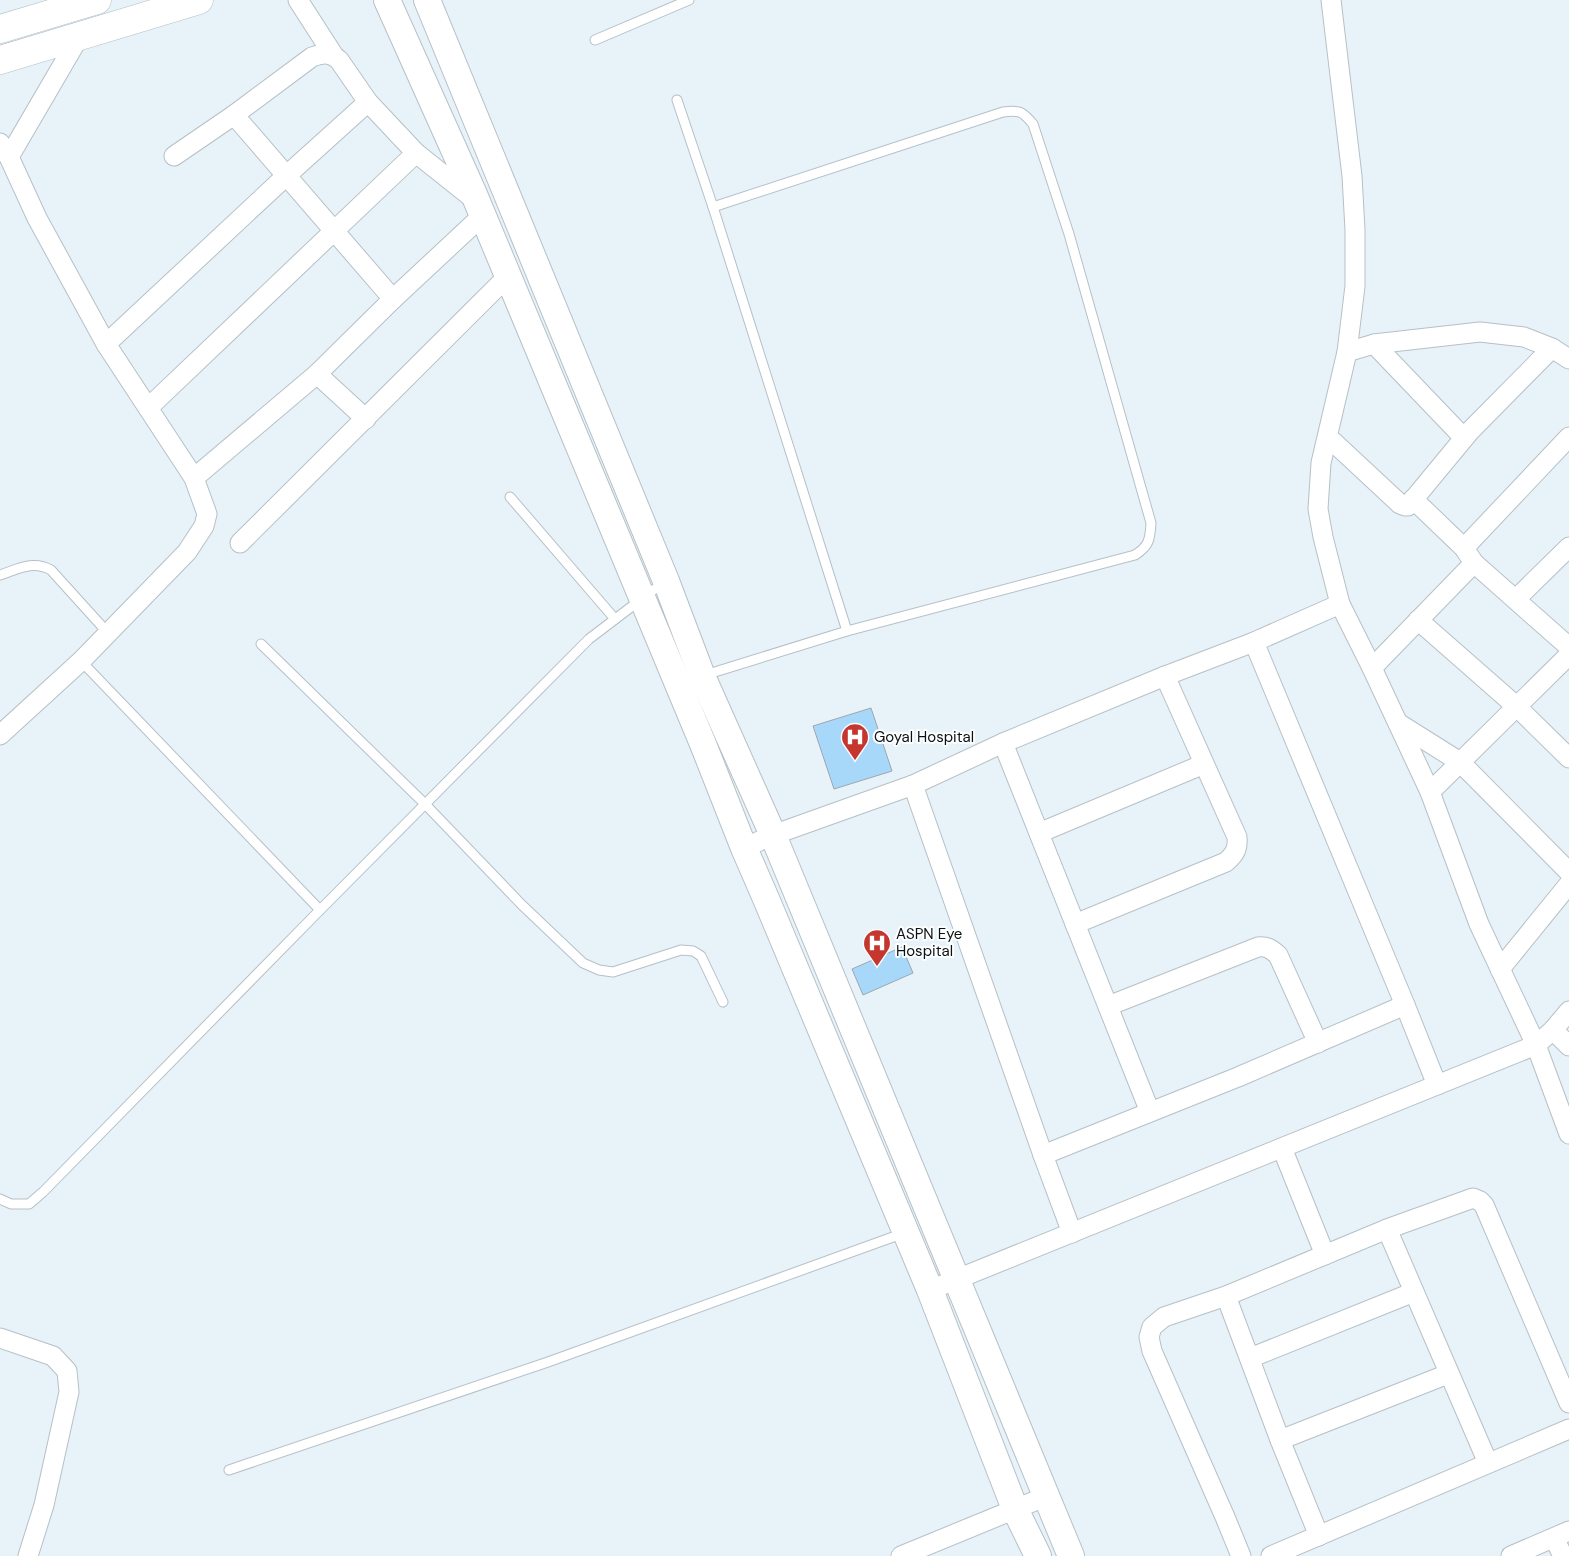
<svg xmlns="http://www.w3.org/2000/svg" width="1569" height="1556" font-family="'DM Sans',sans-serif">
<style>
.building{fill:#a7d8f9;stroke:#9ea7ae}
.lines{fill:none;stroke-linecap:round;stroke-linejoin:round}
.service-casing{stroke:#b6c0c7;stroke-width:11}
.minor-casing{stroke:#b6c0c7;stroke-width:21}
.secondary-casing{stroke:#b6c0c7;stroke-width:28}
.primary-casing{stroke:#b6c0c7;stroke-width:29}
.service{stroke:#fff;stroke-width:9}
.minor{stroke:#fff;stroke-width:19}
.secondary{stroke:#fff;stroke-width:26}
.primary{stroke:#fff;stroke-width:28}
.labels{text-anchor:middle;stroke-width:4;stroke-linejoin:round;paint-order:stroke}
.poi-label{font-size:15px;fill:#0d1113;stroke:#fcfeff;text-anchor:start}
</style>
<rect width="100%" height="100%" fill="#e7f2f9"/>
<g class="building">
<polygon points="871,708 892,771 834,789 813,726"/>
<polygon points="902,947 913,973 863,995 852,969"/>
</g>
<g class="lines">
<g class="service-casing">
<g id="service">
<polyline points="595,40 689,0"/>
<polyline points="677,100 713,207 847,631 705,675"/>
<path d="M713,207L1003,112C1020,110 1022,111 1033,124L1069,234L1151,523C1150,540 1149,546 1135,555L847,631"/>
<polyline points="510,497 615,619"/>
<path d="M0,575C18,569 33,560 51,570L108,633"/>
<polyline points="261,644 425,804 522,905 583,963 599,970 613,972 681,950 693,951 701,956 723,1002"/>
<polyline points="81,661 320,910"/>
<polyline points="0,1199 11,1204 29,1204 43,1192 320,910 589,639 664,582"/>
<polyline points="229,1470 548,1362 904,1233"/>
</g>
</g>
<g class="minor-casing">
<g id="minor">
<polyline points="298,0 334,56"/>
<polyline points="1331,0 1352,176 1355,230 1355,286 1347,352 1321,463 1318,509 1323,537 1340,604 1372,668 1430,792 1479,924 1536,1045 1569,1134"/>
<polyline points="234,115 393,299"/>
<polyline points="0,143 9,157 37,218 106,344 194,478 207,514 204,526 187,552 81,661 0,735"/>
<path d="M174,156L234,115L312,57C323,53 330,52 339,60L368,102L416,153L475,200"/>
<polyline points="9,157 79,37"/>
<polyline points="106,344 286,176 368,102"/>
<polyline points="1374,344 1464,438"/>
<polyline points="1347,352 1374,344 1480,332 1524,337 1552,348 1569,359"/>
<polyline points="317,374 366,419"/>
<polyline points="148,408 416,153"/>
<polyline points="1328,437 1400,504 1405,506 1408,506 1470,431 1552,348"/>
<polyline points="194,478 317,374 393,299 482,216"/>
<polyline points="1413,499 1464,548 1474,563 1569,647"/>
<polyline points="240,543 508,276"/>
<polyline points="1464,548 1569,437"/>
<polyline points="1516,599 1569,547"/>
<polyline points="1418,620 1516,706 1569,758"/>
<polyline points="1254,642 1405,1005 1437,1085"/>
<polyline points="1372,668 1474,563"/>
<polyline points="1398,723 1460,762 1569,872"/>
<polyline points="1003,743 1150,1112"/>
<polyline points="913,785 1043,1155 1072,1233"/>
<polyline points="1430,792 1569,655"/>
<polyline points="1039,833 1204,764"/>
<polyline points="744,848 773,835 913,785 1003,743 1165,676 1254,642 1340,604"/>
<path d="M1075,924L1226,862C1235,854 1238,849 1237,837L1165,676"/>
<polyline points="1500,969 1569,884"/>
<path d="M1108,1006L1258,947C1267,946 1271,949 1278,955L1318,1043"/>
<polyline points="1553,1030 1569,1046"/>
<polyline points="1282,1148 1325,1255"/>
<polyline points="1043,1155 1238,1077 1405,1005"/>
<polyline points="1387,1229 1488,1463"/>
<polyline points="930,1290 1536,1045 1553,1030 1569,1011"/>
<polyline points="1226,1296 1280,1440 1319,1536"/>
<polyline points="0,1338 53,1356 67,1371 69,1392 44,1505 28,1556"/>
<polyline points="1250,1358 1414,1292"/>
<polyline points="1280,1440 1448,1374"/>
<polyline points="1554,1538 1563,1556"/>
<polyline points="901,1556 1047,1496"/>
<polyline points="1241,1556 1225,1517 1152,1351 1149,1337 1152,1327 1164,1317 1226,1296 1387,1229 1473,1198 1480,1201 1484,1205 1569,1403"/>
<polyline points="1271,1556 1569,1429"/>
<polyline points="1511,1556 1569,1531"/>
</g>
</g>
<g class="secondary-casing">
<g id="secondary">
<polyline points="387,0 473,192 703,744 744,848 767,901 930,1290 1015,1509 1038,1556"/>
<polyline points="427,0 666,581 702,676 773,835 1071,1556"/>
</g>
</g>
<g class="primary-casing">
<g id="primary">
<polyline points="0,29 97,0"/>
<polyline points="0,60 199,0"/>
</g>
</g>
<use href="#service" class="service"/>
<use href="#minor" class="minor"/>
<use href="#secondary" class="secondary"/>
<use href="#primary" class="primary"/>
</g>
<defs>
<g id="hospital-pin" transform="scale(1.4375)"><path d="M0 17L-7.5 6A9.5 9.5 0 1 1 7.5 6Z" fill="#c5372e" stroke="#fcfeff"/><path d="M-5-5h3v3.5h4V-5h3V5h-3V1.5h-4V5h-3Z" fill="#fff"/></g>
</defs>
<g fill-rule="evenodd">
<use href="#hospital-pin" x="855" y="737"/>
<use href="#hospital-pin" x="877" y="943"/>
</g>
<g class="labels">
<g class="poi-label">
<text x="874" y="742">Goyal Hospital</text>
<text x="896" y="939">ASPN Eye<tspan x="896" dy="17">Hospital</tspan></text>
</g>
</g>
</svg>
